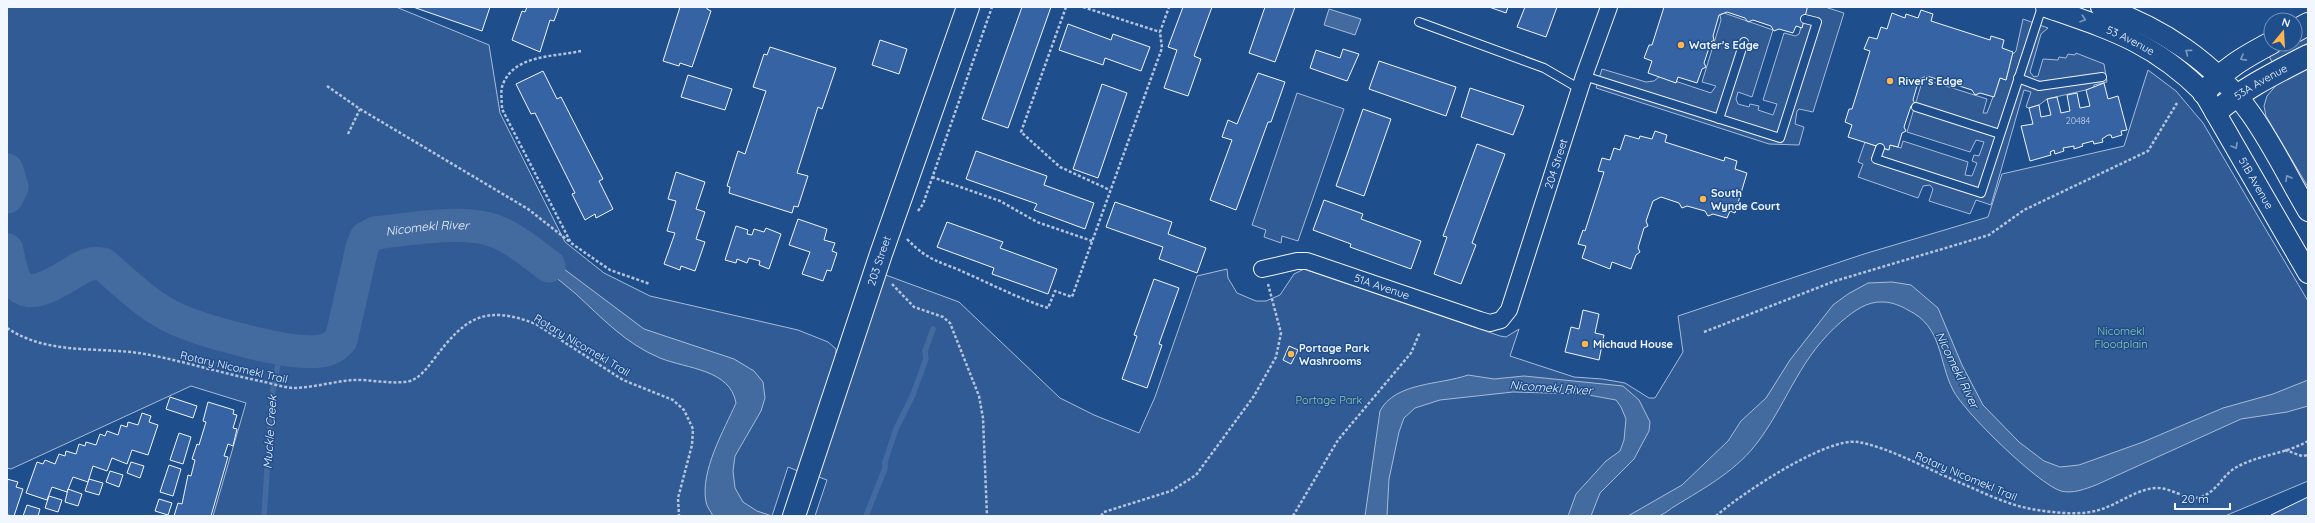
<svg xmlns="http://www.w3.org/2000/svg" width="2315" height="523" font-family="Quicksand,sans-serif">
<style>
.built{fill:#305b95;stroke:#a8bbd7}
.water{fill:#446ba0;stroke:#a8bbd7}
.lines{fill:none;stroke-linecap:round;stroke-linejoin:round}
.stream{stroke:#446ba0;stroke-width:5.5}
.river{stroke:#446ba0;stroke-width:33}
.building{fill:#3563a3;stroke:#f2f6ff}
.service-casing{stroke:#f2f6ff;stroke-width:10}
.minor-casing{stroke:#f2f6ff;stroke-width:18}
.tertiary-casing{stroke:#f2f6ff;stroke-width:22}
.secondary-casing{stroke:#f2f6ff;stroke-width:24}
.path{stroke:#b3c4dc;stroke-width:2.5;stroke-dasharray:3 2;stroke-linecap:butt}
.service{stroke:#1f4e8c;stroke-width:8}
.minor{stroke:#1f4e8c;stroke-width:16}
.tertiary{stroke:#1f4e8c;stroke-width:20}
.secondary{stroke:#1f4e8c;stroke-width:22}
.oneway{stroke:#7e9ac0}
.poi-dot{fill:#ffb74d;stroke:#1f4e8c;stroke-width:1.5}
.labels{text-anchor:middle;stroke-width:3;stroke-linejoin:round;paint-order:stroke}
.number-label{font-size:9px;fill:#c3d1e8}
.street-label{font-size:11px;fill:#f2f6ff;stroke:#1f4e8c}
.poi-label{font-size:11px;font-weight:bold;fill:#f2f6ff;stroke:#1f4e8c;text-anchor:start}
.park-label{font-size:11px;fill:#97c8a6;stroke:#1f4e8c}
.water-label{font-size:12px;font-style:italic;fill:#f2f6ff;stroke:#1f4e8c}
</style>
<rect width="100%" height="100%" fill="#1f4e8c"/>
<g class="built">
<polygon points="7,7 396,7 489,45 500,113 565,242 604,273 650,296 798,330 828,342 836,349 836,358 798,471 788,467 772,516 213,516 246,403 191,386 11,469 7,468"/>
<polygon points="1807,7 1825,7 1844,13 1813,112 1799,109 1797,111 1795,124 1804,127 1799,145 1769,144 1596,88 1602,69 1646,82 1654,81 1660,76 1711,93 1716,86 1702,82 1721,20 1720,15 1724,13 1773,30 1752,97 1738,92 1736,99 1738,104 1749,107 1750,104 1759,106 1758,110 1773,115 1777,104 1763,100 1784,33 1795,36 1799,34"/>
<polygon points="2023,19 2048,28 2041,34 2030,72 2034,77 2038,76 2043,59 2058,60 2059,57 2066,58 2068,54 2075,55 2076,53 2104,64 2107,82 2094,85 2094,88 2047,99 2039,105 2029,108 2026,107 2031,92 2024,90 1991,205 1976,200 1970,214 1929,201 1933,189 1930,185 1923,186 1918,198 1858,177 1863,164 1858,162 1865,142 1888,150 1890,145 1901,148 1903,141 1968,162 1965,175 1972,176 1977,163 1972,161 1974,155 1979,156 1984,142 1976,140 1970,152 1907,132 1922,82 1921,79 1925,77 1927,80 1987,99 1983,113 1987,113 2000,78 2006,80 2012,55 2016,51"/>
<polygon points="2308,35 2308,43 2272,62 2269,56 2291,44 2295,44 2295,42"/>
<polygon points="2308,66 2308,187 2266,116 2264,106 2267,96 2278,83"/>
<polygon points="2148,70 2176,91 2203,123 2308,301 2308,481 2225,516 815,516 827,480 816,476 883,274 959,302 1060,398 1094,415 1139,433 1155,397 1197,276 1227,269 1228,278 1237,293 1256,301 1266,301 1280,295 1294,274 1304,269 1500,336 1506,337 1519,329 1510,356 1574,377 1602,379 1625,383 1649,398 1655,398 1683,352 1678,316 1864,254 1988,217 2002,174 2124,146"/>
<polygon points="1297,93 1344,109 1298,241 1282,236 1281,243 1264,237 1266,230 1252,225"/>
</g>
<g class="water">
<polygon points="1329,9 1361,19 1355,35 1324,25"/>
<path d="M512,230L644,329L734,359L754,371L763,382L765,398L761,411L735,456L733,471L735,488L743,502L757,511L772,516H713C711,512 707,507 706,502C700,471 724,430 736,403C730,369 687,369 660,358C626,344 602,318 576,294C555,276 533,260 511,244Z"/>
<path d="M1892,282L1911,285L1938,308L1962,365L1983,405L2019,442L2044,461L2060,467L2079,465L2143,442L2223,408L2273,394L2308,380V406L2287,412L2241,419L2096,485C2085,489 2073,494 2061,491C2038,484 1964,412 1953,390C1938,361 1943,327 1908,310C1901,306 1892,302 1883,302C1867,301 1854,311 1842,321C1800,357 1790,397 1760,439C1738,470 1706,487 1675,506C1670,509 1666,513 1661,515C1653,519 1637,516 1628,516L1682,485L1728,441L1741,421L1766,398L1790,360L1833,305L1848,294L1868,283Z"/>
<path d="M1468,375L1494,379L1524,376L1623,386L1639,400L1650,422L1649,431L1634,459L1600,493L1591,516H1568L1576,494L1606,461L1620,451L1624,440L1626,419L1621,407L1616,400L1583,394L1513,392L1440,400L1415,408L1404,418L1399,432L1389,479L1387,516H1365L1380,411C1395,382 1440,385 1468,375Z"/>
</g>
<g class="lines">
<g class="stream">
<polyline points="264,516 272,395 281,349"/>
<polyline points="866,516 885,468 885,462 896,429 912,397 926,359 925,351 933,329"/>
</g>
<g class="river">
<polyline points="7,170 12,187 7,197"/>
<path id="s1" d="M7,250C9,261 11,274 17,283C32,306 72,270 87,265C93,263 97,263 103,264C125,283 144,302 170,316C197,330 291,356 320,351C330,350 335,346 341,340L362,248L366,238L375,233C411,229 466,218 500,233C518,241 534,255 549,266"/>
</g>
</g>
<g class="building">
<polygon points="413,7 490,7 482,31"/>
<polygon points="527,7 559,7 554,21 550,20 540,52 512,40 522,11 525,12"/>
<polygon points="680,7 707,7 707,9 711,11 692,67 680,63 679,66 663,61"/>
<polygon points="1022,7 1051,7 1008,128 982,119"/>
<polygon points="1183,7 1212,7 1194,56 1201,59 1188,96 1164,88 1177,50 1168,47"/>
<polygon points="1265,7 1295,7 1275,62 1249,53"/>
<polygon points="1489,7 1508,7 1506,13"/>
<polygon points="1525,7 1557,7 1546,37 1517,27"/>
<polygon points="1664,7 1807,7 1807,9 1802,28 1796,26 1793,33 1779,29 1774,31 1771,26 1753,20 1748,22 1745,18 1727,12 1719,15 1713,36 1714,40 1711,42 1704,63 1706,67 1702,69 1697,83 1678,77 1676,83 1648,73 1652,61 1644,58 1649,45 1652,45"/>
<polygon points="1921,10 1933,14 1931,21 1990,40 1991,36 2004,40 2002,48 2013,52 2006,80 2000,78 1994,97 1980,93 1975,95 1972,90 1953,84 1949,86 1946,82 1927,76 1919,79 1913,100 1915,104 1911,106 1904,127 1906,131 1902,133 1898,147 1890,145 1889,150 1848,137 1852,125 1845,122 1849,109 1852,109 1870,51 1864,49 1869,37 1877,39 1881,27 1887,29 1892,13 1905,18 1906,14 1918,18"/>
<polygon points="1068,24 1111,40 1113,34 1150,47 1141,71 1105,58 1103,65 1059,50"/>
<polygon points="880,40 907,49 899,74 872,65"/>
<polygon points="770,47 836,68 822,109 818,107 797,173 808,176 798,207 794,206 792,213 729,193 730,187 727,186 738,151 745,154 766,91 753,87 764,54 767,55"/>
<polygon points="1343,49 1359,54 1347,81 1310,68 1316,50 1340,58"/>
<polygon points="1379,61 1456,87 1446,116 1369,89"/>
<polygon points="543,71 557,99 561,97 603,179 599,181 613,209 596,218 595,214 585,220 572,194 575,193 535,113 531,114 516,84"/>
<polygon points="1258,73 1285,82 1271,122 1268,122 1236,210 1210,200 1232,140 1222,137 1228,120 1237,124"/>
<polygon points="688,75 732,89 725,110 681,97"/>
<polygon points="2104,83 2108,99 2118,96 2127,130 2121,131 2122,135 2112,138 2111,135 2108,135 2102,139 2103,142 2094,144 2093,141 2082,144 2083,146 2074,149 2074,146 2063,148 2064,151 2055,154 2054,150 2050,152 2051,155 2030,161 2021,126 2033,124 2029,108 2039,105 2041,117 2051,115 2047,99 2057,97 2061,113 2070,111 2067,95 2077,93 2080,108 2090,106 2086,90"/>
<polygon points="1102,84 1127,93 1098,178 1073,169"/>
<polygon points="1470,88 1524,106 1513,135 1461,117"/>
<polygon points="1363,109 1391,119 1364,196 1336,186"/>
<polygon points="1655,131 1667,135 1665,142 1724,161 1725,157 1737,161 1735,169 1747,173 1735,213 1730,211 1727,218 1713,214 1708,216 1705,211 1687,206 1682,208 1679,203 1661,197 1653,201 1646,221 1648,226 1644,228 1638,248 1640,252 1636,255 1631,269 1612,262 1610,269 1582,258 1586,246 1578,244 1583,230 1585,231 1604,172 1598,171 1602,158 1610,160 1614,148 1620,150 1625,135 1639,139 1640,136 1652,139"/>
<polygon points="1477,144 1505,154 1472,243 1476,245 1461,284 1434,274 1447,237 1443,236"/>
<polygon points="976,151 1047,176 1044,185 1094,203 1085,229 1034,210 1037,204 966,179"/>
<polygon points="676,172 705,182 696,209 705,212 696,239 705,242 695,271 681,266 680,270 664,264 675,233 667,231 676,201 668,199"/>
<polygon points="1324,200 1363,214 1361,219 1421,241 1411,269 1350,247 1351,244 1313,230"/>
<polygon points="1115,202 1172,222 1168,234 1206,248 1197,273 1159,259 1163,247 1106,227"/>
<polygon points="798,219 827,229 824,240 835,243 832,251 837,253 831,271 827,270 823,281 802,274 810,252 789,245"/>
<polygon points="947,222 1003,242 1000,248 1057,269 1048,294 992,274 994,268 937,247"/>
<polygon points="736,226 748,230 747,234 752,235 754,229 764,232 766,228 781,234 769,269 759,265 760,261 749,258 747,263 737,259 736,263 725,260"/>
<polygon points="1154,279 1179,288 1159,344 1162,345 1147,388 1122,379 1137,336 1134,335"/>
<polygon points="1583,310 1599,314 1595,333 1604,335 1599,360 1565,352 1571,327 1579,329"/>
<polygon points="1289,346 1298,350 1291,364 1283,360"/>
<polygon points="170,397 197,406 193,418 166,409"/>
<polygon points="208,402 234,410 233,414 237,415 233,428 237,429 233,446 228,444 224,456 228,457 211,516 174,516 178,503 182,504 188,475 191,476 195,460 192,459 197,444 199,445 206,422 203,421"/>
<polygon points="142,413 151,416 149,422 158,425 148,455 132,450 127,464 112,458 107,471 93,466 88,482 73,477 67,492 52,487 47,500 26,493 37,462 43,464 45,460 55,464 59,454 65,456 66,451 76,454 79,444 85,446 86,442 96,445 100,434 105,436 107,431 118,435 121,425 127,427 128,422 138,425"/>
<polygon points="179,433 191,437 183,464 170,460"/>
<polygon points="131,462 144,466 140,478 127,473"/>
<polygon points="169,465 181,469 173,496 160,492"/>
<polygon points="110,471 123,475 119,487 106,482"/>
<polygon points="7,479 18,482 16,487 23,489 14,516 7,515"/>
<polygon points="89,479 103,483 99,495 85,491"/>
<polygon points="68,489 82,494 78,506 65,502"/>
<polygon points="49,496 62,500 58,512 45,508"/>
<polygon points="2308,497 2308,516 2271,516 2271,515"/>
<polygon points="159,499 172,503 168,515 155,511"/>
<polygon points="27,505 40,509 38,516 23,516"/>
</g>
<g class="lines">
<g class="service-casing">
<g id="service">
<polyline points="1419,22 1544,68 1580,89"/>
<polyline points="1584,76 1780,138 1817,22 1805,19"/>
<polyline points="2018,78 2039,86 2102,77"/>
<polyline points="1916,107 2000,134"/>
<polyline points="1719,119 1744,42"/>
<polyline points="1880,148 1876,159 1981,193 2042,7"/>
</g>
</g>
<g class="minor-casing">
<g id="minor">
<path id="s2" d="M1262,269L1297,261H1307L1480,320L1490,323L1501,320L1509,310L1584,76L1609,7"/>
</g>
</g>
<g class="tertiary-casing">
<g id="tertiary">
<path id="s3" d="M2046,7C2112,30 2153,42 2204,93L2308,273"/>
<path d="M2101,7C2160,26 2215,63 2251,114C2273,145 2289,179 2308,211"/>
</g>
</g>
<g class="secondary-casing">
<g id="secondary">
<polyline points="2295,31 2308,24"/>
<path d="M2204,93C2225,68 2243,58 2271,43"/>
<path id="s4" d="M2216,112C2244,88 2275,73 2308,56"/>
<path id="s5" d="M794,516L881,254L968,7"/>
</g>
</g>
<g class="path">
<polyline points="1066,7 1021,132 1060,167 1110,190"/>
<polyline points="1083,7 1160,32"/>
<path d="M581,51C555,57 515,54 503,84C500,90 502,102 502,109L571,243L610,270L650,284"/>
<polyline points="327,86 360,109 528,209 570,242"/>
<polyline points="348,134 360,109"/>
<polyline points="932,177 1000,201 1037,222 1092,241"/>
<polyline points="918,211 923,204 992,7"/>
<path d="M907,239C930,263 941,261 968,274C995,286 1020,299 1048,308L1055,291L1072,297L1162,48L1160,32L1169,7"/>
<polyline points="892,284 914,307 943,317 950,323 979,396 983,418 987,516"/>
<path d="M7,328C49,356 98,346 145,354C183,361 221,373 260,381C271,383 284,388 295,388C314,387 333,382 352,380C370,379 392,385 410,381C421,377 427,368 434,359C465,318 484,304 536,324L623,380L673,400L684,410L693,429L692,445L678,498L679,516"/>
<polyline points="1704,332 1835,281 1989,235 2024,210 2148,151 2177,103"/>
<polyline points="2285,450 2302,456 2308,455"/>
<polyline points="1101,516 1104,512 1171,491 1196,475 1254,396 1276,357 1281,333 1268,284"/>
<polyline points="1293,516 1338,440 1411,353 1420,332"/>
<path d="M1716,516C1741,494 1826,437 1858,442C1891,448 1929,470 1961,483C1986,494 2010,506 2037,510C2058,513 2082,516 2102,509C2120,503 2137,489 2156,488C2171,487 2186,501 2200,497C2216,493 2222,476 2235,468C2257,455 2286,454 2308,441"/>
</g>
<use href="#service" class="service"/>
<use href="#minor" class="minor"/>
<use href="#tertiary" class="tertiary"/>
<use href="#secondary" class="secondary"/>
</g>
<defs><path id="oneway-chevron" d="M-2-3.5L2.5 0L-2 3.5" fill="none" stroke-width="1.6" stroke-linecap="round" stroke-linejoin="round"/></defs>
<g class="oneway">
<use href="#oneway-chevron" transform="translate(2083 19) rotate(18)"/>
<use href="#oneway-chevron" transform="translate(2188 52) rotate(-143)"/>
<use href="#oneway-chevron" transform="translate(2243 58) rotate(152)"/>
<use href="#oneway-chevron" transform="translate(2235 146) rotate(60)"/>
<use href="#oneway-chevron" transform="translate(2288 178) rotate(-120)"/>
</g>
<g class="poi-dot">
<circle cx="1681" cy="45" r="4"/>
<circle cx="1890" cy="81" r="4"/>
<circle cx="1703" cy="199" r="4"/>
<circle cx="1585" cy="344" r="4"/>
<circle cx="1291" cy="354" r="4"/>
</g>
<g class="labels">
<g class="number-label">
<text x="2078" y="124">20484</text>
</g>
<g class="street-label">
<text dy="4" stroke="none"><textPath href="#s3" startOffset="91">53 Avenue</textPath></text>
<text dy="4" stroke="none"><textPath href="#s4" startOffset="54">53A Avenue</textPath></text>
<text dy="4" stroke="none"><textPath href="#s2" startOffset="417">204 Street</textPath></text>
<text dy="4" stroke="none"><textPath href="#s3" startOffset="286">51B Avenue</textPath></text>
<text dy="4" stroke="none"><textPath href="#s5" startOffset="269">203 Street</textPath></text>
<text dy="4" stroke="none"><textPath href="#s2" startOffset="125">51A Avenue</textPath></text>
<text transform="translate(582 345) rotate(31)" y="4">Rotary Nicomekl Trail</text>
<text transform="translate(234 367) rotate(13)" y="4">Rotary Nicomekl Trail</text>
<text transform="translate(1966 476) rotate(23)" y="4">Rotary Nicomekl Trail</text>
</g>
<g class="poi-label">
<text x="1689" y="49">Water's Edge</text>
<text x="1898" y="85">River's Edge</text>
<text x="1711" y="197">South<tspan x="1711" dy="13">Wynde Court</tspan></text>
<text x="1593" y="348">Michaud House</text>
<text x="1299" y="352">Portage Park<tspan x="1299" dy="13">Washrooms</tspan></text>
</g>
<g class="park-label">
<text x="2121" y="335">Nicomekl<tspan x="2121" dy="13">Floodplain</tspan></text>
<text x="1329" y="404">Portage Park</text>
</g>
<g class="water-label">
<text dy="4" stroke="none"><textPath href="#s1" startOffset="562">Nicomekl River</textPath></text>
<text transform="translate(1957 370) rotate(64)" y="4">Nicomekl River</text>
<text transform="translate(1551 388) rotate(4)" y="4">Nicomekl River</text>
<text transform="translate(270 432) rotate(-86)" y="4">Muckle Creek</text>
</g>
</g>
<rect width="2315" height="523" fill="none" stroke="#f2f6ff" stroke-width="16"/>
<g transform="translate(2283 32) rotate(18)"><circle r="19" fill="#1f4e8c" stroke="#7391ba"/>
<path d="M0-3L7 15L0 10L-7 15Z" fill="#ffb74d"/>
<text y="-6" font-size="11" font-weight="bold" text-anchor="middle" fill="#f2f6ff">N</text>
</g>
<path d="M2175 503v6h55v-6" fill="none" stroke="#f2f6ff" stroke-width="2"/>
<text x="2181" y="503" font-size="12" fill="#f2f6ff" stroke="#1f4e8c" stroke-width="3" paint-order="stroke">20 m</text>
</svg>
